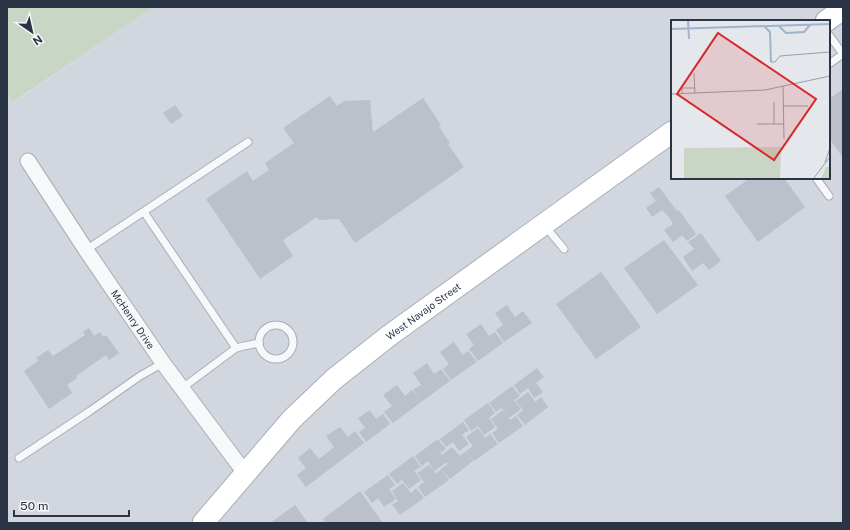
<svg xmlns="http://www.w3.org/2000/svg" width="850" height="530" font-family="'Public Sans',sans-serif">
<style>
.built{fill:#d2d6de;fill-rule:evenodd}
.green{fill:#c9d6c5}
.building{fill:#bbc0ca}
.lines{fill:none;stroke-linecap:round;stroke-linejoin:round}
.lane-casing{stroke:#a9aeb7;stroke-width:9}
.street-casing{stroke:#a9aeb7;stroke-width:17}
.secondary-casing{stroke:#a9aeb7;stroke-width:23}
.lane{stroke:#f7f8fa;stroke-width:7}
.street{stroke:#f7f8fa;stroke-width:15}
.secondary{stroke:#fff;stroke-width:21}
.labels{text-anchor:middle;stroke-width:3;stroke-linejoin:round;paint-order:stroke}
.street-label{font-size:10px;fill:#2b3445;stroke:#f4f6f9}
.inset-river{fill:none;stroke:#9fb4cc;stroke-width:2}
.inset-road{fill:none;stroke:#9a9fa9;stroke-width:1}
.view{fill:#d62828;fill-opacity:0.15;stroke:#d62828;stroke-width:2}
.inset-edge{fill:none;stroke:#2b3445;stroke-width:2}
</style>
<rect width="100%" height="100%" fill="#e4e7ec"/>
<path class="built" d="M154,7H843V523H7V93L14,102ZM672,21H829V178H672Z"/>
<polygon class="green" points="7,7 154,7 13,102 7,93"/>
<g class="building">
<polygon points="843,89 843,158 829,138 829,99"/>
<polygon points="330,96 337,106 344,101 370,100 373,132 423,98 441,125 439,127 450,143 448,144 464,167 355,243 339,219 319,220 317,217 283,240 293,256 260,279 206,199 247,171 253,181 269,170 265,163 294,143 283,128"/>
<polygon points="175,105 183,116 171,124 163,113"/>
<polygon points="750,178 784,178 805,207 758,242 725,196"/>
<polygon points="659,187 677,211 679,210 696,234 687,241 682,235 673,242 664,230 673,224 669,217 662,210 652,217 646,208 656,201 650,193"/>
<polygon points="701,233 721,261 709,270 703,263 692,271 683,257 694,249 688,242"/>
<polygon points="664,240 698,285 657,314 624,268"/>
<polygon points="601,272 641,327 596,359 556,304"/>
<polygon points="507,305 515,317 523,311 532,323 504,342 496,330 503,325 495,313"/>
<polygon points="481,324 489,336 495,332 503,343 478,361 469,349 474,345 466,334"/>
<polygon points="89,328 94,336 100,332 103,337 106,335 119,353 109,360 106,355 76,376 77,378 67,385 72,393 49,409 24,371 38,361 36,358 48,350 53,356 85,335 83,332"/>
<polygon points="454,342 463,355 468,351 477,362 451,380 443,369 449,364 440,352"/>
<polygon points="427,363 434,374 441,369 450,381 421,402 413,390 421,385 413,373"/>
<polygon points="537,368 544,377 536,383 543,392 534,398 528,388 520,394 514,385"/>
<polygon points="397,385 405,396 412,390 421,402 393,423 384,412 392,406 383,395"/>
<polygon points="512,386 520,396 514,400 521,409 509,418 502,408 496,412 489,403"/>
<polygon points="528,392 535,402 541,397 548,407 525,425 517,415 523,410 516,401"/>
<polygon points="488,403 495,413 489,418 495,427 484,435 478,426 471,431 464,420"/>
<polygon points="370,410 376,419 383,414 390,424 366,442 359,432 365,428 358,418"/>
<polygon points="503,410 510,420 516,416 523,426 499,443 492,433 498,429 491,419"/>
<polygon points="463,422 469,430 462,435 469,444 459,451 453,442 446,447 440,439"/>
<polygon points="340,427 348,437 355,431 364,443 306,487 297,475 306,468 298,458 310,448 319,459 327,453 334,447 326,436"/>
<polygon points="478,428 485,438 490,434 498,444 474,461 466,451 473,446 466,437"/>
<polygon points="438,439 446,449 440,453 442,455 452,447 460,456 466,451 473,461 450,479 441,469 448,464 447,462 434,471 428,461 422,466 415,456"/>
<polygon points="413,456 421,467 414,471 421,480 409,489 402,480 397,484 389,474"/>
<polygon points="429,465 436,474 441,469 449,480 425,497 418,487 424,482 417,473"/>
<polygon points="388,475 395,485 389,489 396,499 384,507 378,498 372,503 364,492"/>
<polygon points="403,483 411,493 416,488 424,498 400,515 392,505 398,501 392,491"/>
<polygon points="360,491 383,523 326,523 323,519"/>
<polygon points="295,505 308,523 270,523"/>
</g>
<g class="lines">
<g class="lane-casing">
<g id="lane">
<polyline points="829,35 843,54 829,64"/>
<polyline points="816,178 829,196"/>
<polyline points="144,212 236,348"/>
<polyline points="545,226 564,249"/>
<polyline points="86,250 248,142"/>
<circle cx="276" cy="342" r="17"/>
<polyline points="181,389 236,348 244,346 259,343"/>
<polyline points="19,458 90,411 140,376 163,363"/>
</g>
</g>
<g class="street-casing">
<g id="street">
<path id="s1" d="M28,161L86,250L163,363L245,473"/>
</g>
</g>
<g class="secondary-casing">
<g id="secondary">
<polyline points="826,21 843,9"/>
<path id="s2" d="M203,523L292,419L334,379L390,335L672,132"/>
</g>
</g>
<use href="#lane" class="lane"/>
<use href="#street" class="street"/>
<use href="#secondary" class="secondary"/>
</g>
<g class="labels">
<g class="street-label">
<text dy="4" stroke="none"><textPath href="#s2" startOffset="307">West Navajo Street</textPath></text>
<text dy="4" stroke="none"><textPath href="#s1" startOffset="190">McHenry Drive</textPath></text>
</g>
</g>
<g transform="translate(671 20)">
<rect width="159" height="159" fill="#e4e7ec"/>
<path d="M110,127L109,159H13V128ZM155,147H159V159H150Z" fill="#c9d6c5"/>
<path class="inset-river" d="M17,0L18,19M93,6L99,12L100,42M108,6L115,13L133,12L139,5M0,9L159,4"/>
<path class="inset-road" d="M100,42H104L109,36L159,32M23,53L24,73M112,66L113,119M11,73V68H24M0,74L94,70L159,56M113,86H137M86,104H113M103,104V82M154,142L159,128M142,159L159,137"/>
<path class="view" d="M47,13L145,79L103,140L6,74Z"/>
<rect width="159" height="159" class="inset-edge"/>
</g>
<rect width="850" height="530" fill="none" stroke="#2b3445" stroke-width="16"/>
<g transform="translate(32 32) rotate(146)" stroke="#f4f6f9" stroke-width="3" paint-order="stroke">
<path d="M0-3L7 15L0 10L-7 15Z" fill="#2b3445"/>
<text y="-6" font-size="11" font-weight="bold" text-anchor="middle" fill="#2b3445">N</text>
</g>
<path d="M14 510v6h115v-6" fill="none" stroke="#2b3445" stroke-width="2"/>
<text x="20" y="510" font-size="12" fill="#2b3445" stroke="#f4f6f9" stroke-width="3" paint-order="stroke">50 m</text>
</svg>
